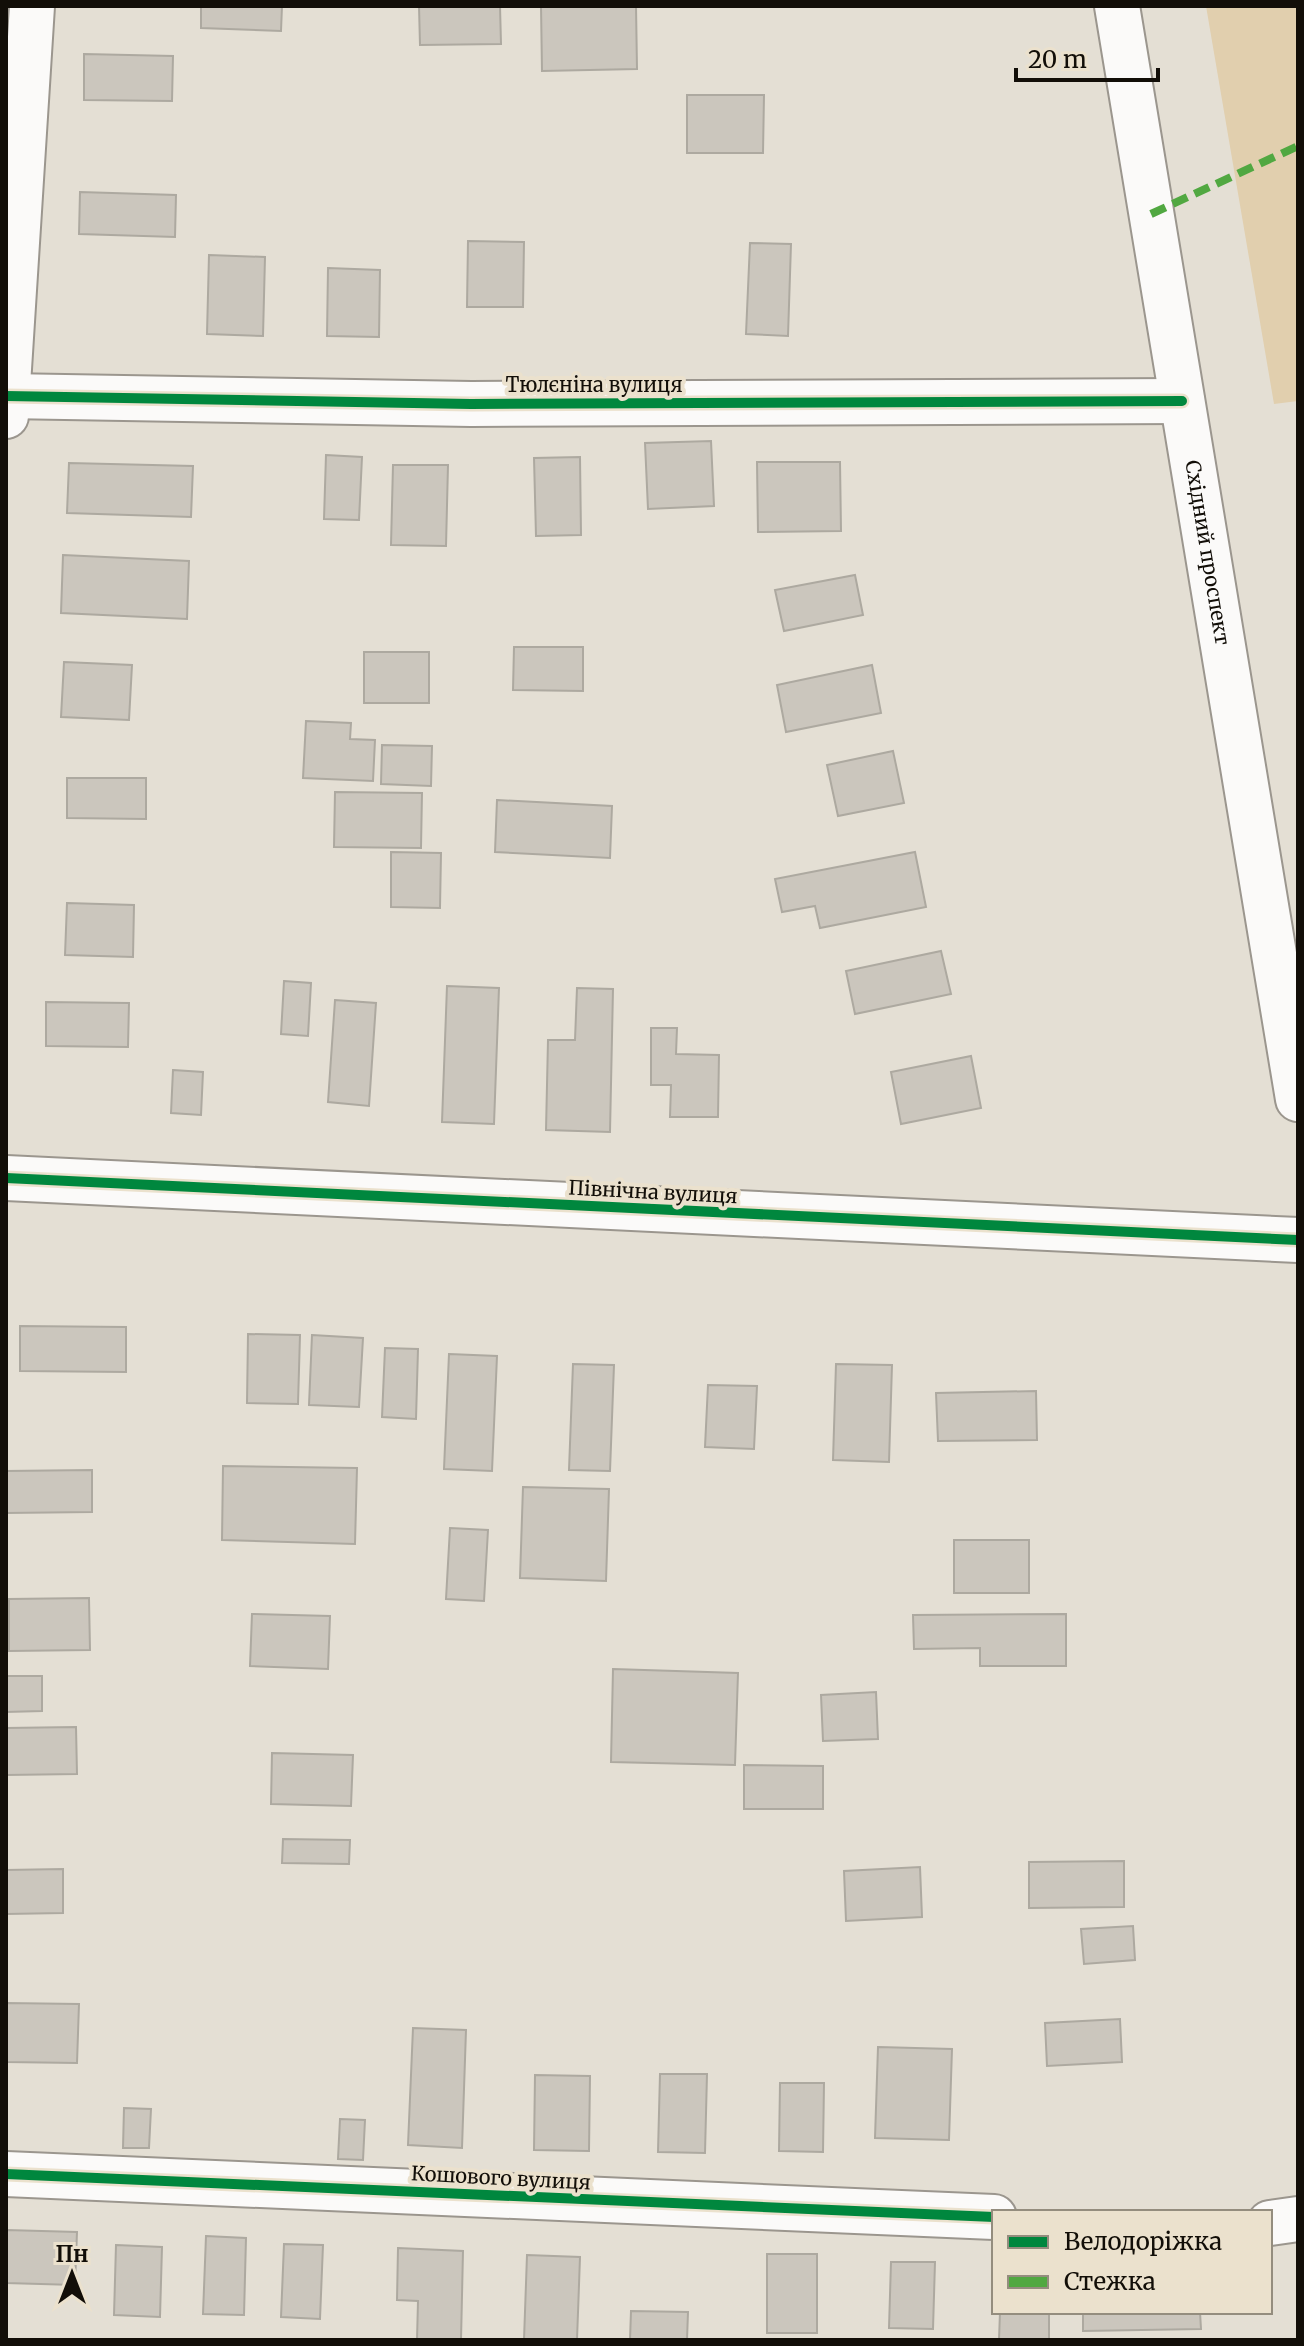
<svg xmlns="http://www.w3.org/2000/svg" width="1304" height="2346" font-family="Merriweather,serif">
<style>
.green{fill:#e1cfae}
.building{fill:#cbc6bd;stroke:#ada9a0;stroke-width:2}
.lines{fill:none;stroke-linecap:round;stroke-linejoin:round}
.minor-casing{stroke:#9b968e;stroke-width:48}
.major-casing{stroke:#9b968e;stroke-width:48}
.minor{stroke:#fbfaf9;stroke-width:44}
.major{stroke:#fbfaf9;stroke-width:44}
.quiet{stroke:#51a841;stroke-width:8;stroke-dasharray:16 8;stroke-linecap:butt}
.cycleway-casing{stroke:#ebe1cd;stroke-width:15}
.cycleway{stroke:#00873e;stroke-width:10}
.labels{text-anchor:middle;stroke-width:8;stroke-linejoin:round;paint-order:stroke}
.street-label{font-size:20px;fill:#120e08;stroke:#ebe1cd}
</style>
<rect width="100%" height="100%" fill="#e4dfd4"/>
<polygon class="green" points="1206,6 1298,6 1298,401 1274,404"/>
<g class="building">
<polygon points="201,6 282,6 281,31 201,28"/>
<polygon points="419,6 500,6 501,44 420,45"/>
<polygon points="541,6 636,6 637,69 542,71"/>
<polygon points="84,54 173,56 172,101 84,100"/>
<polygon points="687,95 764,95 763,153 687,153"/>
<polygon points="80,192 176,195 175,237 79,234"/>
<polygon points="468,241 524,242 523,307 467,307"/>
<polygon points="750,243 791,244 788,336 746,334"/>
<polygon points="209,255 265,257 263,336 207,334"/>
<polygon points="328,268 380,270 379,337 327,336"/>
<polygon points="711,441 714,506 648,509 645,443"/>
<polygon points="326,455 362,457 359,520 324,519"/>
<polygon points="580,457 581,535 536,536 534,458"/>
<polygon points="757,462 840,462 841,531 758,532"/>
<polygon points="69,463 193,466 191,517 67,513"/>
<polygon points="393,465 448,465 446,546 391,545"/>
<polygon points="63,555 189,561 187,619 61,613"/>
<polygon points="855,575 863,615 784,631 775,590"/>
<polygon points="514,647 583,647 583,691 513,690"/>
<rect x="364" y="652" width="65" height="51"/>
<polygon points="64,662 132,665 129,720 61,717"/>
<polygon points="872,665 881,713 786,732 777,685"/>
<polygon points="306,721 351,723 350,739 375,740 373,781 303,778"/>
<polygon points="382,745 432,746 431,786 381,784"/>
<polygon points="893,751 904,803 838,816 827,765"/>
<polygon points="67,778 146,778 146,819 67,818"/>
<polygon points="335,792 422,793 421,848 334,847"/>
<polygon points="497,800 612,806 610,858 495,852"/>
<polygon points="391,852 441,853 440,908 391,907"/>
<polygon points="915,852 926,907 820,928 815,906 782,912 775,879"/>
<polygon points="67,903 134,905 133,957 65,955"/>
<polygon points="941,951 951,994 855,1014 846,971"/>
<polygon points="284,981 311,983 308,1036 281,1034"/>
<polygon points="447,986 499,988 494,1124 442,1122"/>
<polygon points="577,988 613,989 610,1132 546,1130 548,1040 575,1040"/>
<polygon points="335,1000 376,1003 369,1106 328,1102"/>
<polygon points="46,1002 129,1003 128,1047 46,1046"/>
<polygon points="651,1028 677,1028 676,1054 719,1055 718,1117 670,1117 671,1085 651,1085"/>
<polygon points="971,1056 981,1108 901,1124 891,1072"/>
<polygon points="173,1070 203,1072 201,1115 171,1113"/>
<polygon points="20,1326 126,1327 126,1372 20,1371"/>
<polygon points="248,1334 300,1335 298,1404 247,1403"/>
<polygon points="312,1335 363,1338 359,1407 309,1405"/>
<polygon points="385,1348 418,1349 416,1419 382,1417"/>
<polygon points="449,1354 497,1356 492,1471 444,1469"/>
<polygon points="573,1364 614,1365 610,1471 569,1470"/>
<polygon points="836,1364 892,1365 889,1462 833,1460"/>
<polygon points="708,1385 757,1386 754,1449 705,1447"/>
<polygon points="1036,1391 1037,1440 938,1441 936,1393"/>
<polygon points="223,1466 357,1468 355,1544 222,1540"/>
<polygon points="92,1470 92,1512 6,1513 6,1471"/>
<polygon points="523,1487 609,1489 606,1581 520,1578"/>
<polygon points="450,1528 488,1530 484,1601 446,1599"/>
<rect x="954" y="1540" width="75" height="53"/>
<polygon points="89,1598 90,1650 9,1651 9,1599"/>
<polygon points="252,1614 330,1616 328,1669 250,1666"/>
<polygon points="1066,1614 1066,1666 980,1666 980,1648 914,1649 913,1615"/>
<polygon points="613,1669 738,1673 735,1765 611,1762"/>
<polygon points="6,1676 42,1676 42,1711 6,1712"/>
<polygon points="876,1692 878,1739 823,1741 821,1695"/>
<polygon points="76,1727 77,1774 6,1775 6,1728"/>
<polygon points="272,1753 353,1755 351,1806 271,1804"/>
<polygon points="744,1765 823,1766 823,1809 744,1809"/>
<polygon points="283,1839 350,1840 349,1864 282,1863"/>
<polygon points="1124,1861 1124,1907 1029,1908 1029,1862"/>
<polygon points="920,1867 922,1917 846,1921 844,1871"/>
<polygon points="63,1869 63,1913 6,1914 6,1870"/>
<polygon points="1133,1926 1135,1960 1084,1964 1081,1929"/>
<polygon points="6,2003 79,2004 77,2063 6,2062"/>
<polygon points="1120,2019 1122,2062 1047,2066 1045,2023"/>
<polygon points="413,2028 466,2030 462,2148 408,2145"/>
<polygon points="878,2047 952,2049 949,2140 875,2138"/>
<polygon points="660,2074 707,2074 705,2153 658,2152"/>
<polygon points="535,2075 590,2076 589,2151 534,2150"/>
<polygon points="780,2083 824,2083 823,2152 779,2151"/>
<polygon points="124,2108 151,2109 149,2148 123,2148"/>
<polygon points="340,2119 365,2120 363,2160 338,2159"/>
<polygon points="6,2230 77,2232 75,2285 6,2283"/>
<polygon points="206,2236 246,2238 244,2315 203,2314"/>
<polygon points="284,2244 323,2245 320,2319 281,2317"/>
<polygon points="116,2245 162,2247 160,2317 114,2315"/>
<polygon points="398,2248 463,2251 461,2340 417,2340 418,2301 397,2300"/>
<rect x="767" y="2254" width="50" height="79"/>
<polygon points="527,2255 580,2257 577,2340 524,2340"/>
<polygon points="891,2262 935,2262 933,2329 889,2328"/>
<polygon points="631,2311 688,2312 687,2340 630,2340"/>
<polygon points="1000,2312 1049,2312 1049,2340 999,2340"/>
<polygon points="1083,2312 1200,2312 1201,2329 1083,2331"/>
</g>
<g class="lines">
<g class="minor-casing">
<g id="minor">
<polyline points="6,396 471,404 1182,401"/>
<polyline points="6,416 32,6"/>
<polyline points="6,1178 1298,1240"/>
<polyline points="6,2174 994,2217"/>
<polyline points="1270,2223 1298,2219"/>
</g>
</g>
<g class="major-casing">
<g id="major">
<path id="s1" d="M1117,6L1298,1099"/>
</g>
</g>
<use href="#minor" class="minor"/>
<use href="#major" class="major"/>
<polyline class="quiet" points="1151,214 1298,146"/>
<g class="cycleway-casing">
<g id="cycleway">
<polyline points="6,396 471,404 1182,401"/>
<polyline points="6,1178 1298,1240"/>
<polyline points="6,2174 994,2217"/>
</g>
</g>
<use href="#cycleway" class="cycleway"/>
</g>
<g class="labels">
<g class="street-label">
<text x="594" y="392">Тюлєніна вулиця</text>
<text dy="7" stroke="none"><textPath href="#s1" startOffset="554">Східний проспект</textPath></text>
<text transform="translate(653 1192) rotate(3)" y="7">Північна вулиця</text>
<text transform="translate(501 2178) rotate(3)" y="7">Кошового вулиця</text>
</g>
</g>
<rect width="1304" height="2346" fill="none" stroke="#120e08" stroke-width="16"/>
<rect x="992" y="2210" width="280" height="104" fill="#ebe1cd" stroke="#948d7e" stroke-width="2"/>
<rect x="1008" y="2236" width="40" height="12" fill="#00873e" stroke="#948d7e" stroke-width="2"/>
<text x="1064" y="2250" font-size="24" fill="#120e08">Велодоріжка</text>
<rect x="1008" y="2276" width="40" height="12" fill="#51a841" stroke="#948d7e" stroke-width="2"/>
<text x="1064" y="2290" font-size="24" fill="#120e08">Стежка</text>
<g transform="translate(72 2274)" stroke="#ebe1cd" stroke-width="6" paint-order="stroke">
<path d="M0-6L14 30L0 20L-14 30Z" fill="#120e08"/>
<text y="-12" font-size="22" font-weight="bold" text-anchor="middle" fill="#120e08">Пн</text>
</g>
<path d="M1016 68v12h142v-12" fill="none" stroke="#120e08" stroke-width="4"/>
<text x="1028" y="68" font-size="24" fill="#120e08" stroke="#ebe1cd" stroke-width="6" paint-order="stroke">20 m</text>
</svg>
